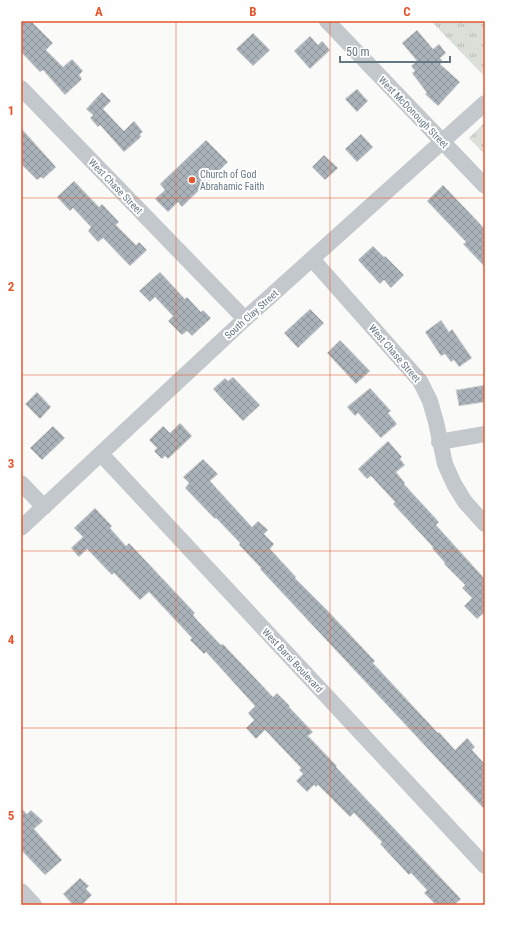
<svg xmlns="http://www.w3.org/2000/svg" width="506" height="926" font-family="'Roboto Condensed',sans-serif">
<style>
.park{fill:url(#park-tufts)}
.building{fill:url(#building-cross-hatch);stroke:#dcdcda}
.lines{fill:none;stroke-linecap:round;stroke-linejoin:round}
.minor{stroke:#c3c8cc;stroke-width:16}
.grid{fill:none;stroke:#e4572e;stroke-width:1;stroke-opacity:0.55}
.poi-dot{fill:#e4572e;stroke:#fff;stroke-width:1.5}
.labels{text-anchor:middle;stroke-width:4;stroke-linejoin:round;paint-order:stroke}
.street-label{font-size:10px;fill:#657683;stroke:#fff}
.poi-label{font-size:10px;fill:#657683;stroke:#fff;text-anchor:start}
.neatline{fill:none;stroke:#e4572e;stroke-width:1.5}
.grid-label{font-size:13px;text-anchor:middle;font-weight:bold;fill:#e4572e}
</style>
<defs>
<pattern id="park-tufts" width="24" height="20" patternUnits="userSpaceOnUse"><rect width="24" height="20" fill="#dadfd7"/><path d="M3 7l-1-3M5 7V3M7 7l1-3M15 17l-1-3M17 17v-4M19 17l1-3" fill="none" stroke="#b4b9b4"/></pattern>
<pattern id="building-cross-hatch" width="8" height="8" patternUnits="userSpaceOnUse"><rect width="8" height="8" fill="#aab3b9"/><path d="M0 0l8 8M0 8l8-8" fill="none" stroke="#8e969c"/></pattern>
</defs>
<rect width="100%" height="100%" fill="#fafaf8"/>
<g class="park">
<polygon points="431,21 485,21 485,77"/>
<polygon points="485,122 485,155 469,138"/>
</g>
<g class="building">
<polygon points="21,21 31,21 53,43 46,50 63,67 72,59 83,71 79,75 82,79 65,95 43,70 40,72 21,52"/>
<polygon points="417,30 433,49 439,44 446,53 440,58 443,62 440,64 460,82 438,106 425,94 427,93 412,73 415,71 411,66 417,61 402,43"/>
<polygon points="253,33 270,50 253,66 236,49"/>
<polygon points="310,36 318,45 322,41 330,50 310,69 294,51"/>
<polygon points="357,89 368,101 357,112 345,99"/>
<polygon points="102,92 111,101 103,109 124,131 134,121 143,132 140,134 141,137 124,152 100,125 98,127 90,118 93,115 86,109"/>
<polygon points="21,128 56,167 43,179 41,177 37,180 21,164"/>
<polygon points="361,134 373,147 357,162 345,149"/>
<polygon points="206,140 228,162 182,207 178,202 168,212 155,199 165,190 160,184"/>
<polygon points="324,155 338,168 325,180 312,167"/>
<polygon points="74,181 99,207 102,204 119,222 116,225 136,245 139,242 147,250 130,266 103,238 98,242 88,231 91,227 73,208 70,211 57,197"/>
<polygon points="443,185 485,229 485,267 463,244 466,242 427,201"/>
<polygon points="373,246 384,257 385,256 404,275 391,288 384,280 380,284 358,260"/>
<polygon points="160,272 185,299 187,297 201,312 203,310 211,318 192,336 187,331 182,335 168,321 173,316 155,297 150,302 139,291"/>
<polygon points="310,309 324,323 298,348 284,333"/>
<polygon points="441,320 449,332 452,329 472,358 459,367 454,360 451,362 445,354 441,356 425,332"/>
<polygon points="340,340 370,371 356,384 327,353"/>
<polygon points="233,377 260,405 243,421 213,389 225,378 228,381"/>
<polygon points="485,385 485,402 459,406 456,390"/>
<polygon points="370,388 391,411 388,413 397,424 381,438 358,413 355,416 347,407"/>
<polygon points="37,392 51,407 40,419 25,404"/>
<polygon points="180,423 192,436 168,459 165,456 162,459 154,451 157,448 149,440 163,426 170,433"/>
<polygon points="53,426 65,438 42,460 30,448"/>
<polygon points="388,441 402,457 400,459 405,465 396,472 405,483 404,484 439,522 436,525 485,579 485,612 477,619 464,606 472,598 462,588 465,585 444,564 445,563 432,548 433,547 393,504 395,502 371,476 367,479 358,469"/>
<polygon points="203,459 218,474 210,481 252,527 258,521 268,530 264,534 274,544 270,549 296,577 295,578 327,610 375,661 373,663 438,733 439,732 455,750 467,738 475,747 472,750 485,764 485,810 260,569 261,568 239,545 240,543 216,518 215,519 185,488 189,483 183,477"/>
<polygon points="95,508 112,526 110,528 126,546 129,543 195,613 193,615 198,621 221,645 223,644 273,697 277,693 290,706 289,707 313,732 308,736 337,766 336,767 461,899 454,905 436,905 424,893 427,890 411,873 409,875 380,844 382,842 354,813 350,817 318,785 316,787 314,785 307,792 296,781 303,774 299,770 301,768 265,730 256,739 246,728 254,720 248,713 255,706 206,652 204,654 190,640 192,638 149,592 140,600 114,573 112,575 87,549 79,557 71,548 83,537 74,528"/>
<polygon points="21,808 27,814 31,810 43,821 34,829 62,860 45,875 21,850"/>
<polygon points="80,878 89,886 86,889 92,895 82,905 73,905 63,894"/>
</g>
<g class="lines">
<g class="minor">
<polyline points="327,21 485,186"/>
<polyline points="21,88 245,319"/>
<polyline points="312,259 420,381 430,401 436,422 445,464 454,484 465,502 485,524"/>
<polyline points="439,442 485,434"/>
<polyline points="101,454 485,866"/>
<polyline points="21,483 44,507"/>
<polyline points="21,528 245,319 485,103"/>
<polyline points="21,891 34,905"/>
</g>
</g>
<path class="grid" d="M176,21V905M330,21V905M21,198H485M21,375H485M21,551H485M21,728H485"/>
<circle class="poi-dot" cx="192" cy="180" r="4"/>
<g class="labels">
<g class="street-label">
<text transform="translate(414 112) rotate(46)" y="4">West McDonough Street</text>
<text transform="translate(116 186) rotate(46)" y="4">West Chase Street</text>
<text transform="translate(251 314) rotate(-42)" y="4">South Clay Street</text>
<text transform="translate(395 353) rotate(49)" y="4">West Chase Street</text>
<text transform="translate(293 660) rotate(47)" y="4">West Barsi Boulevard</text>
</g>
<g class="poi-label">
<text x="200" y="178">Church of God<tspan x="200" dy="12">Abrahamic Faith</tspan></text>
</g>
</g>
<rect width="506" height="926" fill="none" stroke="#ffffff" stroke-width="44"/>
<path d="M340 56v6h110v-6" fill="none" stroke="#657683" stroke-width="2"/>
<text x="346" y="56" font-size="12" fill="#657683" stroke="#ffffff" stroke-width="3" paint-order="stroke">50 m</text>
<rect x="22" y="22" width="462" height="882" class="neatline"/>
<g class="grid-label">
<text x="99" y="16">A</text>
<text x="253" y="16">B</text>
<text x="407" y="16">C</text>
<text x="11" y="115">1</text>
<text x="11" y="291">2</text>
<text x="11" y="468">3</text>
<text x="11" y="644">4</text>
<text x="11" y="820">5</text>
</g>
</svg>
